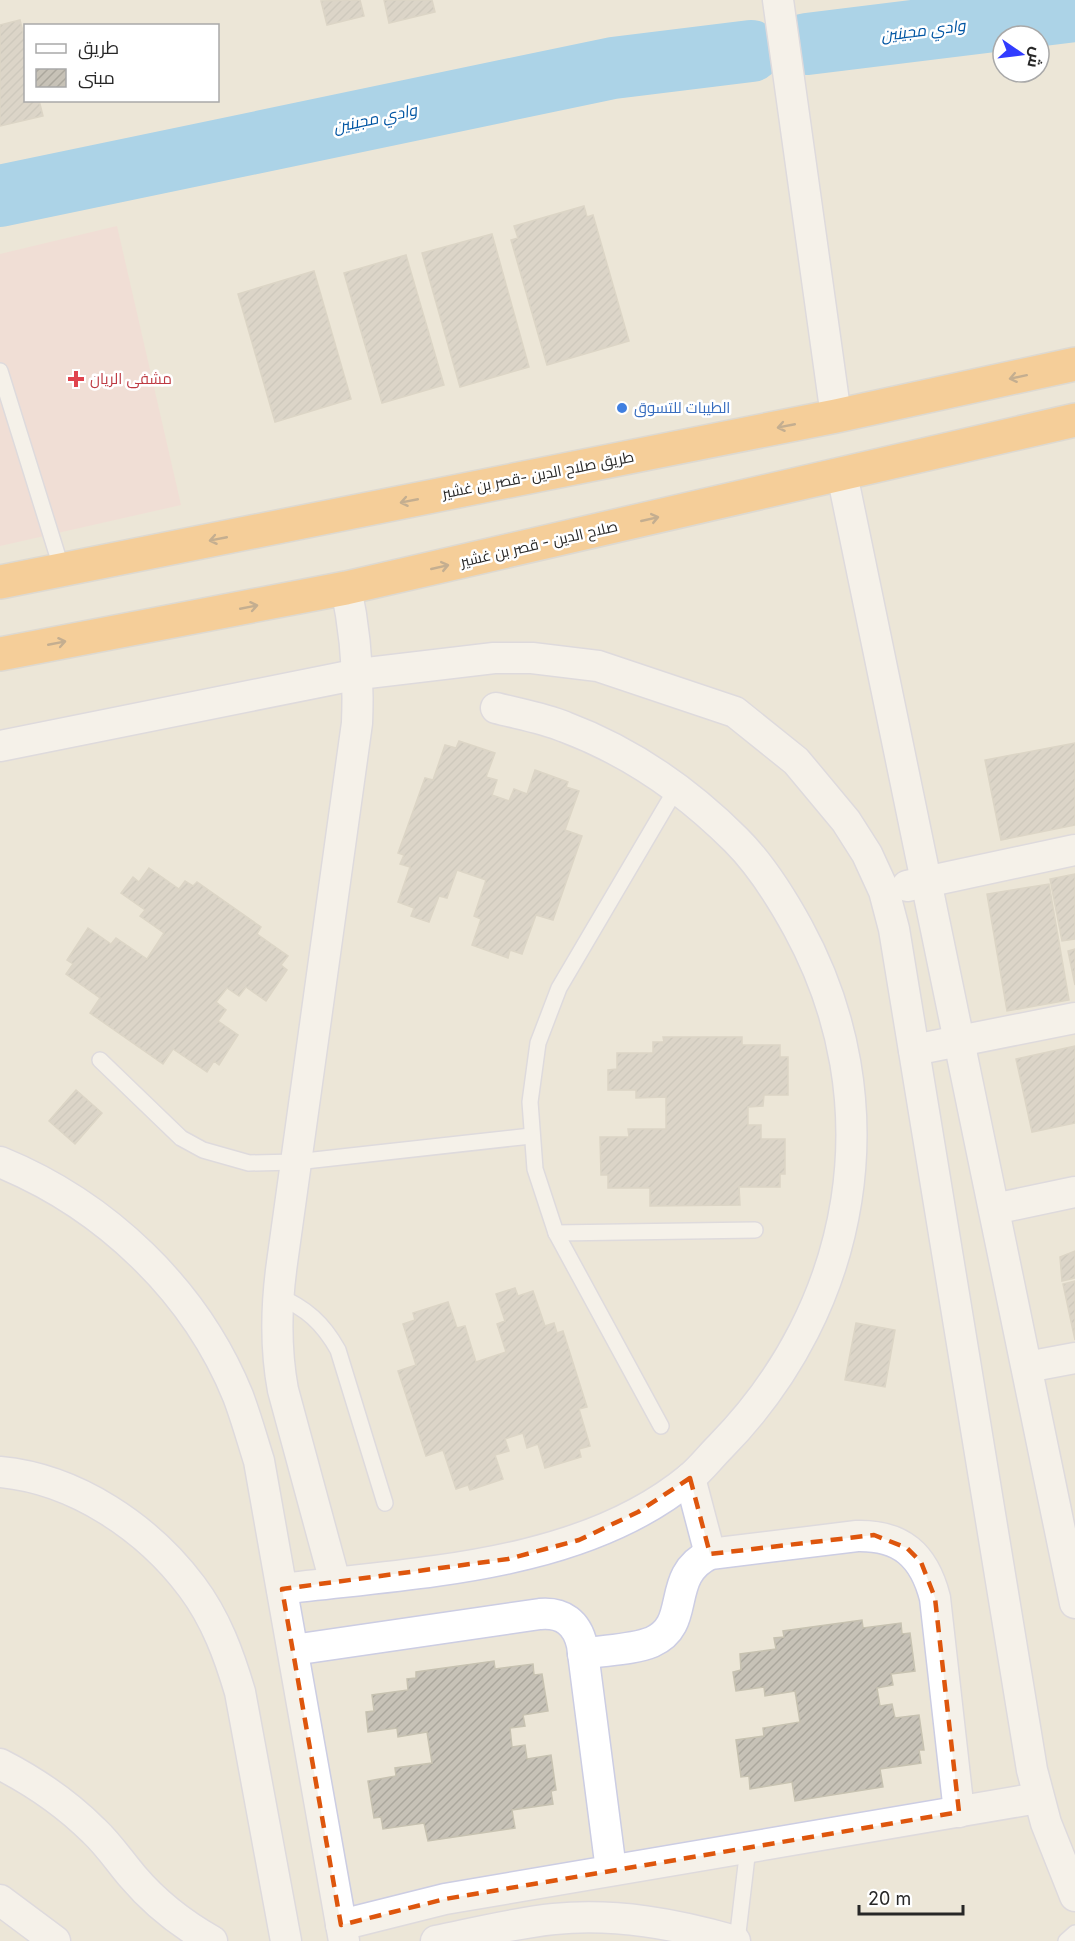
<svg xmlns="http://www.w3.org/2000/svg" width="1075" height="1941" font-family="Inter,Cairo,sans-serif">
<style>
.medical{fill:#f4d5d2}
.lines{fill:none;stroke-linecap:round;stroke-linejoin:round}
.river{stroke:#5dbcfa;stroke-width:62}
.building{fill:url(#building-hatch);stroke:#c7c2b1;stroke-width:1.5}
.lane-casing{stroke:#cccde3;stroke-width:18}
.street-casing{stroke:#cccde3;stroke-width:33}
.highway-casing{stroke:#cbcbcb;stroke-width:36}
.lane{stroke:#fff;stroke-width:15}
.street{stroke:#fff;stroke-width:30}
.highway{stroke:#ffb24f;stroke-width:33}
.oneway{stroke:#936c3b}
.marked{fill:none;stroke:#de560d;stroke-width:4.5;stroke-dasharray:12 8;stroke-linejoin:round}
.health-dot{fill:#e0444e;stroke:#fff;stroke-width:2}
.shop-dot{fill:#3f7fe0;stroke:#fff;stroke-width:2}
.labels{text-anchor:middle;stroke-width:5;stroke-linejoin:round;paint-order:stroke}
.health-label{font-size:15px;fill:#be3a42;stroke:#fff;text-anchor:start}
.shop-label{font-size:15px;fill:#366cbe;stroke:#fff;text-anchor:start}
.street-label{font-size:15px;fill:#272727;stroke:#fff}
.water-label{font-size:16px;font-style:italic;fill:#0055a3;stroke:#fff}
</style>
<defs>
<pattern id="building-hatch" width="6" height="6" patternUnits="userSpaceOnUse" patternTransform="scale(1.5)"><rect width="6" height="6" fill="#c7c2b7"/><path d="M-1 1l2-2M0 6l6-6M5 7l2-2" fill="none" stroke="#aba79d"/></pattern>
</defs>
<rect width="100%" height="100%" fill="#ece6d7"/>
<polygon class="medical" points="117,226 181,505 0,546 0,254"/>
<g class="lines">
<g class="river">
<polyline points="807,44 1075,11"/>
<polyline points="0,196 613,68 751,51"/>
</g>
</g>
<g class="building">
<polygon points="360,0 364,16 327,25 321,1"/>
<polygon points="384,0 432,0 435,12 389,23"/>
<polygon points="20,20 26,43 26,100 39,100 43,116 0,126 0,25"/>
<polygon points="584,206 587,217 593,215 629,341 547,365 511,240 518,238 514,226"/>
<polygon points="492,234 529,367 460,387 422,253"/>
<polygon points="406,255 444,385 382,403 344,273"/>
<polygon points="314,271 351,399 275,422 238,294"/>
<polygon points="459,741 495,753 486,777 497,780 492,795 509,801 514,789 527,794 535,770 568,782 566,787 579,791 565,830 582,836 553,920 536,915 522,954 510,950 508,958 472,945 481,919 474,916 486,880 457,870 447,898 439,896 429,922 411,916 414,908 398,902 410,867 400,864 404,855 398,853 425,778 433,780 445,745 456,748"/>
<polygon points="1075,743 1075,825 1001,840 985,760"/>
<polygon points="149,868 179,889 185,881 193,886 197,882 261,927 257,934 288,956 281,965 287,970 266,1001 246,987 239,996 227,988 216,1002 226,1010 218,1021 238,1035 219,1065 214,1061 207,1072 173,1049 163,1064 90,1013 100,998 66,974 73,964 67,960 88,928 111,944 116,938 147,959 164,933 140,916 145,910 121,893 133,877 139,882"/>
<polygon points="1075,874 1075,939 1062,941 1050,879"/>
<polygon points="1049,884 1069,1000 1007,1011 987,894"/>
<polygon points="1075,949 1075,985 1068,951"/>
<polygon points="663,1037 742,1037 742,1045 780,1045 780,1057 788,1057 788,1095 764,1095 763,1106 748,1107 748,1125 761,1125 761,1139 785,1139 785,1174 780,1174 780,1187 739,1187 740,1205 650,1206 650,1188 608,1188 608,1175 601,1175 600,1137 629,1137 628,1129 666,1129 666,1097 636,1098 636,1090 608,1090 608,1070 617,1069 617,1053 653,1053 653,1042 664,1042"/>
<polygon points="1075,1046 1075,1123 1032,1132 1016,1059"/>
<polygon points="76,1090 102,1113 75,1144 49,1121"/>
<polygon points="1075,1251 1075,1278 1062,1281 1060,1257"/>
<polygon points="1075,1281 1075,1340 1063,1284"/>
<polygon points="515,1288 518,1296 533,1291 545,1326 554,1323 557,1333 563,1331 587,1407 579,1409 590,1446 579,1449 581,1457 545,1468 538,1444 527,1448 523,1433 505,1439 509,1451 495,1455 503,1479 470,1490 468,1485 456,1489 443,1450 426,1456 398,1371 416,1365 403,1324 415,1320 413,1313 448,1302 457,1328 465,1326 476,1362 506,1352 497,1324 505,1321 496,1294"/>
<polygon points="856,1323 895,1330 885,1387 845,1380"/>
<polygon points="862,1620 863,1628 901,1623 902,1634 910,1633 915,1671 891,1674 893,1685 877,1688 880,1706 892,1704 895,1718 919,1715 924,1750 919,1750 921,1763 880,1769 883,1787 795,1801 792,1782 750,1789 749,1776 741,1777 736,1740 764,1736 763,1728 800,1722 795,1691 765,1696 764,1687 736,1691 733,1672 741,1670 740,1654 776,1649 774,1638 784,1637 783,1631"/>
<polygon points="494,1661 495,1669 533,1664 534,1675 542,1674 548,1711 523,1715 525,1726 510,1728 512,1747 525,1745 527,1759 551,1755 556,1790 551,1791 553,1804 512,1810 515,1828 428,1841 424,1823 383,1829 381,1817 374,1818 368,1781 396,1776 395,1768 432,1763 427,1732 398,1737 397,1728 368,1732 366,1712 374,1711 372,1695 408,1690 407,1679 416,1678 416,1672"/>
</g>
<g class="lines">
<g class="lane-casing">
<g id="lane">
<polyline points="0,371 62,570"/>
<polyline points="100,1060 181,1138 203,1150 249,1163 296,1162 531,1136"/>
<polyline points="556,1233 755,1230"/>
<path d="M278,1296C306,1308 323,1323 338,1350L385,1503"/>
<polyline points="661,1426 556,1233 535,1169 530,1102 538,1043 559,988 676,789"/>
<polyline points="737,1941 748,1848"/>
<polyline points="1066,1941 1075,1933"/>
</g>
</g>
<g class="street-casing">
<g id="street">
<polyline points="778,0 836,416"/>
<polyline points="842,474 1075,1603"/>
<polyline points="0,746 359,674 494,658 532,658 598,666 735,712 796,761 846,821 867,854 884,891 894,929 1032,1770 1046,1823 1075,1896"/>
<polyline points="907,886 1075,850"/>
<polyline points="914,1050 1075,1018"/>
<path d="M0,1162C105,1205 195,1290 238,1396C246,1417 252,1439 259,1461L344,1941"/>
<polyline points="994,1209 1075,1192"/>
<polyline points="1027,1367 1075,1358"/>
<path d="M0,1472C76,1479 148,1528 192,1587C216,1619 229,1655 240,1692L286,1941"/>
<polyline points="690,1478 710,1554"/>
<path d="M335,1582L283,1390C275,1347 276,1306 282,1263L357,723C359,676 356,634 346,588"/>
<path d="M282,1589C417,1572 581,1568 690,1478C701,1469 710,1457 720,1447C858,1307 893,1102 798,928C781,897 761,865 736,840C688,792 629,751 565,727C543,718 519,714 496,708"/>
<path d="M293,1650L540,1614C563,1612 577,1623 582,1645L611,1870"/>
<path d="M583,1654C604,1650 632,1650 652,1642C693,1624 664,1576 710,1554L857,1536C901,1535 924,1555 935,1598L959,1812"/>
<path d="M0,1764C35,1782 66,1803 94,1831C109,1845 120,1862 133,1877C155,1903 182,1924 212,1941"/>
<polyline points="0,1900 55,1941"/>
<polyline points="341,1925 445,1899 1038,1798"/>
<path d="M436,1941C475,1933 514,1923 554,1919C616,1913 676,1924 735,1941"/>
</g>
</g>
<g class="highway-casing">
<g id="highway">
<polyline points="0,582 836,416 1075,364"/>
<polyline points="0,654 346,588 1075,420"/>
</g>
</g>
<use href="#lane" class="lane"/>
<use href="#street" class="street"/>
<use href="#highway" class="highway"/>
</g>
<defs><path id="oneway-shaft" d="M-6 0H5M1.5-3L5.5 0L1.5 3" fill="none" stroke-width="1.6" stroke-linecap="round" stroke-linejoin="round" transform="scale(1.5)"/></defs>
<g class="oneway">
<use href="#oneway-shaft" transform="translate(1018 377) rotate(168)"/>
<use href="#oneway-shaft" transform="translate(786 426) rotate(169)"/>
<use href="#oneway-shaft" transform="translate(409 501) rotate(169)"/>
<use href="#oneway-shaft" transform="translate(650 519) rotate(-13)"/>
<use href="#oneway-shaft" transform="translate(218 539) rotate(169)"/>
<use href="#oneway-shaft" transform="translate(440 567) rotate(-13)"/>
<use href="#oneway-shaft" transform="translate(249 607) rotate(-11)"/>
<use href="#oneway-shaft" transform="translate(57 643) rotate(-11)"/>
</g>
<path d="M0 0H1075V1941H0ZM690,1478L710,1554L874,1535L907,1548L921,1562L935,1598L959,1812L445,1899L341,1925L282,1589L508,1559L579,1540L638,1512Z" fill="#ece6d7" fill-opacity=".55" fill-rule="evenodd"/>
<path class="marked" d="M690,1478L710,1554L874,1535L907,1548L921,1562L935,1598L959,1812L445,1899L341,1925L282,1589L508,1559L579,1540L638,1512Z"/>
<path class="health-dot" d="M73 370h6v6h6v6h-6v6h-6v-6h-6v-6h6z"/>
<circle class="shop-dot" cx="622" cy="408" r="6"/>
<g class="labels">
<g class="health-label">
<text x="90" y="384">مشفى الريان</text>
</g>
<g class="shop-label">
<text x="634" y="413">الطيبات للتسوق</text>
</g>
<g class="street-label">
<text transform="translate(538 475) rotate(-11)" y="5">طريق صلاح الدين -قصر بن غشير</text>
<text transform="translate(539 544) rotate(-13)" y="5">صلاح الدين - قصر بن غشير</text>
</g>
<g class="water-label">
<text transform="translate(923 30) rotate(-7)" y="6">وادي مجينين</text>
<text transform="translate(375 118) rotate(-12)" y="6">وادي مجينين</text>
</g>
</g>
<rect x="24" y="24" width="195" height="78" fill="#ffffff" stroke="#a9a9a9" stroke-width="1.5"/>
<rect x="36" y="44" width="30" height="9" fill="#ffffff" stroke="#a9a9a9" stroke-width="1.5"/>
<text x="78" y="54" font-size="18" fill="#272727">طريق</text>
<rect x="36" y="69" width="30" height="18" fill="url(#building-hatch)" stroke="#a9a9a9" stroke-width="1.5"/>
<text x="78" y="84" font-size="18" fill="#272727">مبنى</text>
<g transform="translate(1021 54) rotate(104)"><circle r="28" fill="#ffffff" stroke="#a9a9a9" stroke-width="1.5"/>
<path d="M0-4.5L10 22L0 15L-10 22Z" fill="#313cff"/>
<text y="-9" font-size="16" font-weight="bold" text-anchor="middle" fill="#272727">ش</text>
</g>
<path d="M859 1905v9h104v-9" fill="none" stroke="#272727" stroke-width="3"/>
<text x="868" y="1905" font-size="18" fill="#272727" stroke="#ffffff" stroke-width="4.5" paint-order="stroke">20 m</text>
</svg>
